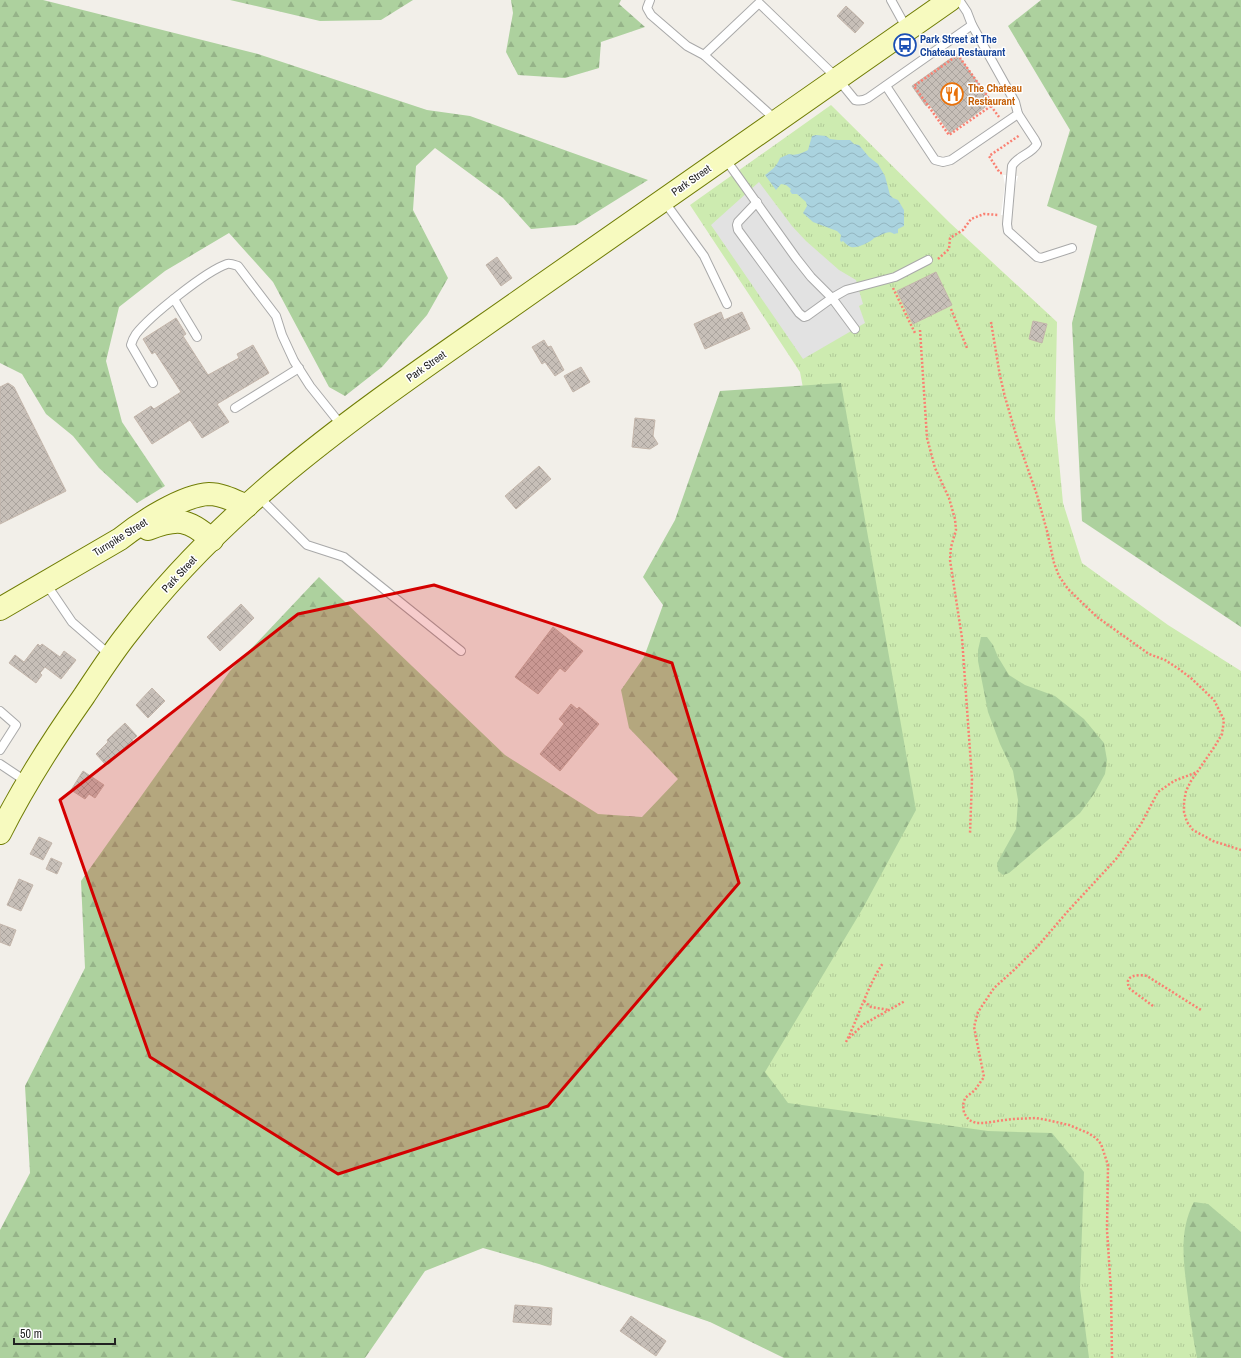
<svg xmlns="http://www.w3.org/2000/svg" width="1241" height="1358" font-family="'Archivo Narrow',sans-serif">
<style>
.grass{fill:url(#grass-tufts)}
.forest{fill:url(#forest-firs)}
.parking{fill:#e2e2e2}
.water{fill:url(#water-waves)}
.pier{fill:#fff}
.building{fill:url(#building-cross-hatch);stroke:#c4b6ab}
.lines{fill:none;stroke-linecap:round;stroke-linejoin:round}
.lane-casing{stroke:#a9a9a9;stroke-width:10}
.secondary-casing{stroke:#707d05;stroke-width:24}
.path{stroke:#fa8072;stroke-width:2.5;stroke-dasharray:2 2;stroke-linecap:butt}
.lane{stroke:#fff;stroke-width:8}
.secondary{stroke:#f7fabf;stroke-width:22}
.marked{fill:#d40000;fill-opacity:0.2;stroke:#d40000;stroke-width:3;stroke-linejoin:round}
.labels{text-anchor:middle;stroke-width:3;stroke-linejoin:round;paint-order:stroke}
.transit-label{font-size:11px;font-weight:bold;fill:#164399;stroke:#fff;text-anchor:start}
.food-label{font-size:11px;font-weight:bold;fill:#c56008;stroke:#fff;text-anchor:start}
.street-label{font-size:11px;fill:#222;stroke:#fff}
</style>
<defs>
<pattern id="grass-tufts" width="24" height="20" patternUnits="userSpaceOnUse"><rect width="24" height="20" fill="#cdebb0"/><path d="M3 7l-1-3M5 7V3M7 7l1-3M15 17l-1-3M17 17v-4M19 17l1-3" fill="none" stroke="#b0c997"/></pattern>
<pattern id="forest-firs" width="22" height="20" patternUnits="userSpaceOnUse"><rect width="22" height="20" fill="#add19e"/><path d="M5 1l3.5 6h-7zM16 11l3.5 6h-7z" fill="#95b388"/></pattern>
<pattern id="water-waves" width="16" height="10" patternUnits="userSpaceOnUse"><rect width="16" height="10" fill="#aad3df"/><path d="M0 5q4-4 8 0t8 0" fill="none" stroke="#92b5bf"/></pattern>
<pattern id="building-cross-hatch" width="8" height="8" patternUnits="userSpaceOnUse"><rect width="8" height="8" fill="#c7bfb8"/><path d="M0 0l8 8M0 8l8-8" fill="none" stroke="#aba49e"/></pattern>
</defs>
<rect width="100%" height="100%" fill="#f2efe9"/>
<polygon class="grass" points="831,105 950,223 1057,322 1055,419 1063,503 1082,563 1168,625 1241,671 1241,1358 1067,1358 732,1077 853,656 800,372 690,205"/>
<g class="forest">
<polygon points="0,0 43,0 258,54 427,110 470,116 648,180 576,225 531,229 503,198 435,148 416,166 413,210 448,278 427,315 382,367 345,396 329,387 273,282 229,233 165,271 119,307 106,361 122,422 165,486 137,503 99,468 73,436 46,414 22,374 0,363"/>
<polygon points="230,0 413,0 381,20 320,21"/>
<polygon points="511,0 621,0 619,4 645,27 601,42 599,68 565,78 518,75 506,52 513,13"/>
<polygon points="1041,0 1241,0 1241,627 1082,521 1072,323 1097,226 1047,206 1070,130 1008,26"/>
<polygon points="841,383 916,810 863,908 765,1072 788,1103 988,1131 1052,1133 1084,1172 1080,1288 1089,1358 784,1358 710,1322 539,1264 483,1248 425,1271 365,1358 0,1358 0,1230 30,1173 25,1086 85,968 81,881 230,671 319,577 505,755 598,814 642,817 678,779 629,728 621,690 644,657 663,605 643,577 675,520 720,391"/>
<polygon points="981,637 987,637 993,645 998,657 1009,675 1025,685 1055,696 1084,719 1104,743 1107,760 1105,774 1094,794 1080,813 1009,873 1003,875 998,871 997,863 1016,829 1018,800 1013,771 1000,744 988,712 978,661 978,650"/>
<path d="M1194,1202L1208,1204L1241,1232V1358H1197C1193,1338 1190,1318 1188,1298C1184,1266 1178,1231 1194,1202Z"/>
</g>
<polygon class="parking" points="759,182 792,226 806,241 839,270 856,280 863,304 859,306 865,323 803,359 711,225"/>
<path class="water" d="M816,135L826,136L830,139L838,140H850L854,144L859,145L869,157L878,164L885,176L890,195L893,198L898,200L904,210V226L898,229V233L894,234C888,229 881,236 874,238C871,242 856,249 851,247C848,246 845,243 843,241L841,242L840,240L841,235L837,231L813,222L803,213L807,206L806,202L797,194H792L790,191L791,189L786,185L781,184L776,190L765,175C772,170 777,166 780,158L789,154C796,156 802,153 808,150L812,136Z"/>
<polygon class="pier" points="1003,175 1018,176 1015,186 1012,216 1001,215 1005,185"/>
<g class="building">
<polygon points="846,6 864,23 855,33 837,16"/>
<polygon points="957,54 992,102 950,133 929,104 926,106 912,86"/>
<polygon points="497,257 512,278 501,286 486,265"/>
<polygon points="936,272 952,305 913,324 897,291"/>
<polygon points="721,312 724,320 742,312 750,329 705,349 694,324"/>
<polygon points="176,318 186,334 183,336 208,375 239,358 237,354 253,345 269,373 217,404 229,422 202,438 190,420 152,444 134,417 151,406 154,409 181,392 155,352 152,354 143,339"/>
<polygon points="1033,321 1047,324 1042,343 1029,339"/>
<polygon points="544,340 548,347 551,346 564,370 555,376 545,362 542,364 532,347"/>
<polygon points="581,367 590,382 573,392 564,376"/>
<polygon points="8,383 14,387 66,491 0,524 0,387"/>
<polygon points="635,418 655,420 653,436 658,444 650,449 632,447"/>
<polygon points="539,466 551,479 516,509 505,496"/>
<polygon points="241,604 254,618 220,651 207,637"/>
<polygon points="553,627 583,651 565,672 560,668 538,694 515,677"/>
<polygon points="38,644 40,646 42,644 60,657 64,651 76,660 61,679 45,667 40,673 42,675 36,683 9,663 15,655 24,662"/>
<polygon points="152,688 165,701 148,718 136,705"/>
<polygon points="571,704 577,709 579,707 599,724 560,771 540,754 564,724 559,719"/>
<polygon points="125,723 137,736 132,740 133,741 109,764 105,764 96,754 108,742 107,740"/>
<polygon points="83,771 104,785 95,798 89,794 85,799 71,790"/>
<polygon points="39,837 52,843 43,860 30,854"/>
<polygon points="51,858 62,863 57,874 46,869"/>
<polygon points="19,879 33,885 21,911 7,905"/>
<polygon points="0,924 16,930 10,946 0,942"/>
<polygon points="515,1305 552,1308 551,1325 513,1322"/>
<polygon points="631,1316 666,1341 656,1356 620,1331"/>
</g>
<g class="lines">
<g class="lane-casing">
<g id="lane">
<polyline points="650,0 647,8 651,15 687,46 704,55"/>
<polyline points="891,0 907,29"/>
<polyline points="886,86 935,160 943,162 951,160 1018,114 1015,102 972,25 967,12 959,0"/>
<path d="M1018,114L1035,140L1037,144C1032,154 1017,156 1012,166L1007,224L1008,231L1037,257L1041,258L1072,248"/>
<path d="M775,119L704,55L759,3L837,78L855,100C860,101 863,101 868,98L972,25"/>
<polyline points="724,157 796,258 811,277 832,298 846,290 895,277 928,260"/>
<polyline points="664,201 704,256 727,304"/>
<polyline points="757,202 738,222 737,225 738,230 799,313 804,317 807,316 832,298 855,329"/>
<polyline points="174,299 197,337"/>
<path d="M153,383L131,345C132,341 134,337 136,334C150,316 206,271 227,264C230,263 235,265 238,266L276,316L282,335L294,361L310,386L342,426"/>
<polyline points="235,408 299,368"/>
<polyline points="259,497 307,545 344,557 461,651"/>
<polyline points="48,582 51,591 72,622 111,656"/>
<polyline points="0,711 16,725 0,750"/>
<polyline points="0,764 27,782"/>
</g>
</g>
<g class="secondary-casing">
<g id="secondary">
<path d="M148,529C177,518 188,518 212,540"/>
<path d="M0,609L120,539C140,523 183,495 209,494C222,494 235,501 247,506"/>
<path d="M0,833C24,785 53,740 84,696C98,675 112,653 128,633C171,577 222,526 275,481C359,410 450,350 539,287C676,190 813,95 950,0"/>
</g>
</g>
<g class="path">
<polyline points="991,106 949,135 914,86 958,55 993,104 991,106 999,117"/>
<polyline points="1002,173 1000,173 989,156 1020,135"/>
<polyline points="938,259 949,249 950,238 963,230 971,219 984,214 999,215"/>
<polyline points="893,288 915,333"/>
<polyline points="951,309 967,348"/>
<polyline points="991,322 1000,376 1005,397 1017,438 1037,495 1047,531 1054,563 1059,576 1068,589 1097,617 1149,654 1165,660 1179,669 1192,679 1214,700 1224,720 1222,734 1215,746 1191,781 1186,791 1184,802 1184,812 1187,822 1193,830 1213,841 1241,850"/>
<polyline points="920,330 927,438 935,468 949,498 955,519 956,530 951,547 950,560 962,638 972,779 970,834"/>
<polyline points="864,1001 871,1007 889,1010"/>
<path d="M1153,1006L1130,989C1122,975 1138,974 1147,976L1201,1010"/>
<polyline points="849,1038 864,1024 905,1001"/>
<path d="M846,1042C859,1016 867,987 883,963"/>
<polyline points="1112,1358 1111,1291 1107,1230 1108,1165 1101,1144 1096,1138 1088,1133 1069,1125 1047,1120 1036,1118 1012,1119 984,1123 976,1123 969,1120 964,1113 963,1105 965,1098 975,1090 984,1077 974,1027 978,1012 994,988 1014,970 1038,946 1068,911 1116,859 1141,824 1158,792 1174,781 1197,772"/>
</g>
<use href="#lane" class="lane"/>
<use href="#secondary" class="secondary"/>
</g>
<path class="marked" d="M434,585L672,663L739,883L548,1106L338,1174L150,1057L60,800L298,614Z"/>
<defs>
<g id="bus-ring" transform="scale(1.15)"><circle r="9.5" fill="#fff" stroke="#1a4fb4" stroke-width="1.5"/><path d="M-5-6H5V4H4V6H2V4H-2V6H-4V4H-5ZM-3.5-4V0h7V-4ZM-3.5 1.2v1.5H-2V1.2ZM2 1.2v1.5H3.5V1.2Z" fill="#1a4fb4"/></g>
<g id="restaurant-ring" transform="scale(1.15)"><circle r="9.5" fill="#fff" stroke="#e8710a" stroke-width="1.5"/><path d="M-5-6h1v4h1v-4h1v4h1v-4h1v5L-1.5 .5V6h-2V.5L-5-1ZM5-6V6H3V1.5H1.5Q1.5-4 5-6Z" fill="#e8710a"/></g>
</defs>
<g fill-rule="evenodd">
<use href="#bus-ring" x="905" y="45"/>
<use href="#restaurant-ring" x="952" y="94"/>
</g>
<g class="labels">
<g class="transit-label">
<text x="920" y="43">Park Street at The<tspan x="920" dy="13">Chateau Restaurant</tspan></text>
</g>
<g class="food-label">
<text x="968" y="92">The Chateau<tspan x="968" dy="13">Restaurant</tspan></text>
</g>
<g class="street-label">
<text transform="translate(691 180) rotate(-35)" y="4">Park Street</text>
<text transform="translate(426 366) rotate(-35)" y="4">Park Street</text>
<text transform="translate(120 537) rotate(-32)" y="4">Turnpike Street</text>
<text transform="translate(179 574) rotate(-47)" y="4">Park Street</text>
</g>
</g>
<path d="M14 1338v6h101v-6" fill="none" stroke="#222222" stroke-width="2"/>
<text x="20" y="1338" font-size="12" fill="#222222" stroke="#ffffff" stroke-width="3" paint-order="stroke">50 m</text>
</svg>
